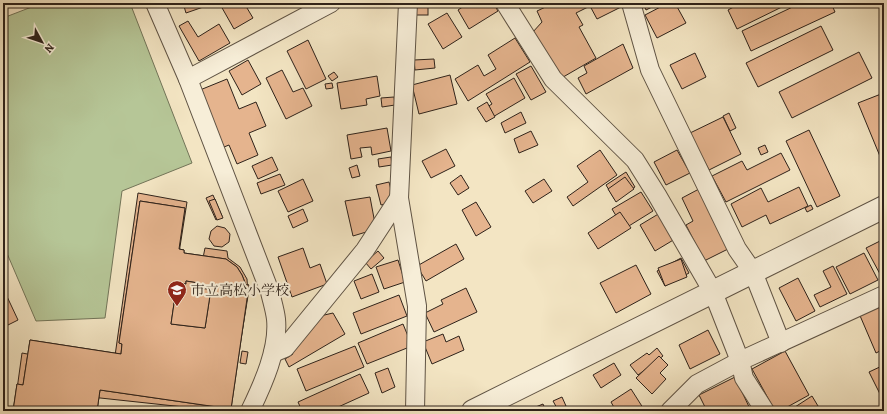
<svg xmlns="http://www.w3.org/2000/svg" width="887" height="414" font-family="Alegreya,'Noto Serif JP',serif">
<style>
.green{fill:#b6c697;stroke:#727458}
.building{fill:#e5b48e;stroke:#2e221a}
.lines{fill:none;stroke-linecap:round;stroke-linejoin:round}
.minor-casing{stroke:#5f5344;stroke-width:20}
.tertiary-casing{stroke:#5f5344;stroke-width:24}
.minor{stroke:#f7eed8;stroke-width:18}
.tertiary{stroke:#f7eed8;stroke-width:22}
.labels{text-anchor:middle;stroke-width:4;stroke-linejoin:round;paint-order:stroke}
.poi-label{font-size:14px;fill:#2e221a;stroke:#f7eed8;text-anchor:start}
</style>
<rect width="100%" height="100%" fill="#f3e5c3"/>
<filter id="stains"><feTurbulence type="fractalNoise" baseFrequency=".005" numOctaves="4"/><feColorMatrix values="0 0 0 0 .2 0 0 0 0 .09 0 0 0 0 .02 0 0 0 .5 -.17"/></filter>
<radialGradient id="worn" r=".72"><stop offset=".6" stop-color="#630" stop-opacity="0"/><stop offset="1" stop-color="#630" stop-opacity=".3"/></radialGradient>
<polygon class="green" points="42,3 130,3 192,163 122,191 105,318 36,321 3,244 3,18"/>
<g class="building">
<polygon points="183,3 208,3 209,5 186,13"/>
<polygon points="227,3 244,3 253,18 234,29 221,6"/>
<rect x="415" y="3" width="13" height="12"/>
<polygon points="462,3 493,3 498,11 469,29 458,10 464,6"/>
<polygon points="554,3 626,3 627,4 597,19 590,6 576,13 583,25 579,27 596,58 558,80 532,33 542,22 537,11"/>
<polygon points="643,3 660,3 646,10"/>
<polygon points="668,3 675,3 686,23 657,38 645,15"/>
<polygon points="741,3 790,3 737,29 728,10"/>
<polygon points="801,3 831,3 835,12 751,51 742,31"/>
<polygon points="447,13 462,37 443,49 428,24"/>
<polygon points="188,21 198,37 219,24 230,43 199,61 179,26"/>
<polygon points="821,26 833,50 758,87 746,63"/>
<polygon points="515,38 530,62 468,101 455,79 478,65 484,76 496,69 488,55"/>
<polygon points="308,40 326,79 306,89 287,51"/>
<polygon points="623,44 633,68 586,94 578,78 587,73 584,66"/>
<polygon points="859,52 872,78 792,118 779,92"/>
<polygon points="695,53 706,77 682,89 670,65"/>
<polygon points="434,59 435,68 415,70 414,60"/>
<polygon points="248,60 261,84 242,95 229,71"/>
<polygon points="531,66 546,92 531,100 516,74"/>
<polygon points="282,70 293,92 303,88 312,106 286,119 266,78"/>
<polygon points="334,72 338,77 332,81 328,76"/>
<polygon points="450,75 457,104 419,114 412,85"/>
<polygon points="377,76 380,96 366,99 367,105 341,109 337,83"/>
<polygon points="514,78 525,98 486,121 480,111 492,104 486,94"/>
<polygon points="227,79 239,109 256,102 266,126 249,133 258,155 237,164 229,145 224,147 200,90"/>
<polygon points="332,83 333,88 326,89 325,84"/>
<polygon points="881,94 884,101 884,166 858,103"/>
<polygon points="394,97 395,105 382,107 381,98"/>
<polygon points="487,102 495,117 486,122 477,108"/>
<polygon points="521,112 526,123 505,133 501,123"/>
<polygon points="729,113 736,128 730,131 723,116"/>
<polygon points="723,117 741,154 709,170 690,133"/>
<polygon points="387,128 391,151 372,155 371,147 360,148 362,157 351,159 347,135"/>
<polygon points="809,130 840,196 817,207 786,141"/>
<polygon points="531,131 538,145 519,153 514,139"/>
<polygon points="765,145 768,152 761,155 758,148"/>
<polygon points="446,149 455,166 431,178 422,161"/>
<polygon points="600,150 617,175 573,206 567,197 588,182 577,166"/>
<polygon points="677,150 690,173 666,185 654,162"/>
<polygon points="781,153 790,170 726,202 712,176 742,161 747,170"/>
<polygon points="272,157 278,170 258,179 252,166"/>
<polygon points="391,157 392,165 379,167 378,159"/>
<polygon points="357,165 360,176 352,178 349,168"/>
<polygon points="626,172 635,187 615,200 606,185"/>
<polygon points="280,174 285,185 261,194 257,183"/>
<polygon points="461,175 469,188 458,195 450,183"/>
<polygon points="625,177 634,189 616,202 608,189"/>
<polygon points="303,179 313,201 288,212 278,191"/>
<polygon points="544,179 552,191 533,203 525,191"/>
<polygon points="389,182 394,202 381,205 376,185"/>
<polygon points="799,187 808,206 770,224 766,215 742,227 731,204 761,188 768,202"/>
<polygon points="699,189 728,249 704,261 686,225 693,221 682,198"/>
<polygon points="641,192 653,211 624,229 612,209"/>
<polygon points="138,193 187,202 179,253 203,258 205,248 227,251 228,258 240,267 247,279 248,296 229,411 221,411 91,397 89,411 14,411 22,353 113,370"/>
<polygon points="213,195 222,216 216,220 206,198"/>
<polygon points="370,197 376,229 353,236 345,201"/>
<polygon points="215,199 223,218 217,220 209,201"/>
<polygon points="140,201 185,208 179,249 184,250 184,253 226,259 237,267 242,275 246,285 249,285 231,409 100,390 97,411 13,411 17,384 23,385 30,340 121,354 122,344 119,343"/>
<polygon points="140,201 185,208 179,249 184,250 184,253 226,259 237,267 242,275 246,285 249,285 231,409 100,390 97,411 13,411 17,384 23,385 30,340 121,354 122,344 119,343"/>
<polygon points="476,202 491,227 476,236 462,210"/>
<polygon points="811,205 813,209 807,212 805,208"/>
<polygon points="303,209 308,221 293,228 288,216"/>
<polygon points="620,212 631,228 598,249 588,233"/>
<polygon points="660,213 675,239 655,251 640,225"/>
<polygon points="217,226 225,228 230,234 229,242 222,247 214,246 209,239 211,231"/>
<polygon points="884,239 884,272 880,274 866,248"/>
<polygon points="456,244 464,259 426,281 417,266"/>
<polygon points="303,248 310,268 320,264 327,284 292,297 278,257"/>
<polygon points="378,251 384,258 371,269 365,262"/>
<polygon points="864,253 878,280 850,294 836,267"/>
<polygon points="681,258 689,273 665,286 657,271"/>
<polygon points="681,259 687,277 665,286 658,268"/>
<polygon points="398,260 405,282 384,289 376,267"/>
<polygon points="636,265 651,294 616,313 600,283"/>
<polygon points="833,266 847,294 820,307 814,295 831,287 823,271"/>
<polygon points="372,274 379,292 361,299 354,281"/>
<polygon points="798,278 815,311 796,321 779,288"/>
<polygon points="186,281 198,283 197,288 207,289 207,288 211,289 205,328 171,324 177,283 186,284"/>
<polygon points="186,281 198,283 197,288 207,289 207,288 211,289 205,328 171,324 177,283 186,284"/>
<polygon points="3,288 18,320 4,327 3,325"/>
<polygon points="466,288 477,312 434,332 425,313 443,304 441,300"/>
<polygon points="399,295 407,316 361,334 353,313"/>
<polygon points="884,300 884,349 876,353 858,311"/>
<polygon points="333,313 345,334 289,367 285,359 293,354 291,351 320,316"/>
<polygon points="403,324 412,346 367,364 358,343"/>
<polygon points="708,330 720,354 690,369 679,345"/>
<polygon points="443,334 446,342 459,336 464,350 432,364 423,342"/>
<polygon points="355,346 364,367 306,391 297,369"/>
<polygon points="657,348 663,356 638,375 630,365 647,353 649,355"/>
<polygon points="242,351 248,352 246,364 240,363"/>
<polygon points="785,351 809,395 780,411 775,411 752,369"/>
<polygon points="659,356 668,365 660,373 666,379 652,394 636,378"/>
<polygon points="614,363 621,375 601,388 593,375"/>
<polygon points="884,365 884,392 880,394 869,372"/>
<polygon points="388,368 395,387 382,393 375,373"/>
<polygon points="360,374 369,393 336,408 338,411 302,411 298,402"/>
<polygon points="735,377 751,411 707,411 699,395"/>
<polygon points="631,389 645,411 616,411 611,402"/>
<polygon points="812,396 821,411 797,411 795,407"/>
<polygon points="562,397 566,406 558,410 553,401"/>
<polygon points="543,404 546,411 526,411"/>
</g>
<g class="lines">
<g class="minor-casing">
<g id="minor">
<path d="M155,3L188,79L270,292C272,301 275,310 276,319C279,349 263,384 250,411"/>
<polyline points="408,3 399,198 417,306 415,411"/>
<polyline points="505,3 553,79 635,160 657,195 713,292 740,361 744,378 765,411"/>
<polyline points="631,3 650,70 737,249 753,272 781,343"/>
<polyline points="188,79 331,3"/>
<polyline points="273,353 285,348 365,250 399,198"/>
<polyline points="670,411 697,384 740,361 884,295"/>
</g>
</g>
<g class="tertiary-casing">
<polyline id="tertiary" points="473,411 884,207"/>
</g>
<use href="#minor" class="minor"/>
<use href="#tertiary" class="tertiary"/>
</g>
<defs>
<g id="school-pin" transform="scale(1)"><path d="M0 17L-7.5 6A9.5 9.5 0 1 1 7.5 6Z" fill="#8f2418" stroke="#f7eed8"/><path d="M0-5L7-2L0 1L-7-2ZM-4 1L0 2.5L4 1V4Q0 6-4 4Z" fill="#fff"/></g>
</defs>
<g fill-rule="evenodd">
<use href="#school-pin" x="177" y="290"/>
</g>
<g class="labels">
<g class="poi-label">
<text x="191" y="295">市立高松小学校</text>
</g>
</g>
<rect width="887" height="414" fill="none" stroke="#f3e5c3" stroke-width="16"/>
<rect x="4" y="4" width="879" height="406" fill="none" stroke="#2e221a" stroke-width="2"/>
<rect x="8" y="8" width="871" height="398" fill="none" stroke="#2e221a"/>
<g transform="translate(42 42) rotate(130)" stroke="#f7eed8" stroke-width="3" paint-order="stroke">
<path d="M0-3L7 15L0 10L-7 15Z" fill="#2e221a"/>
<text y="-6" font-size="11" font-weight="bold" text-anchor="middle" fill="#2e221a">N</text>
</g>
<rect width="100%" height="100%" filter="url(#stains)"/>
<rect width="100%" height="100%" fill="url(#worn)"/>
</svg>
